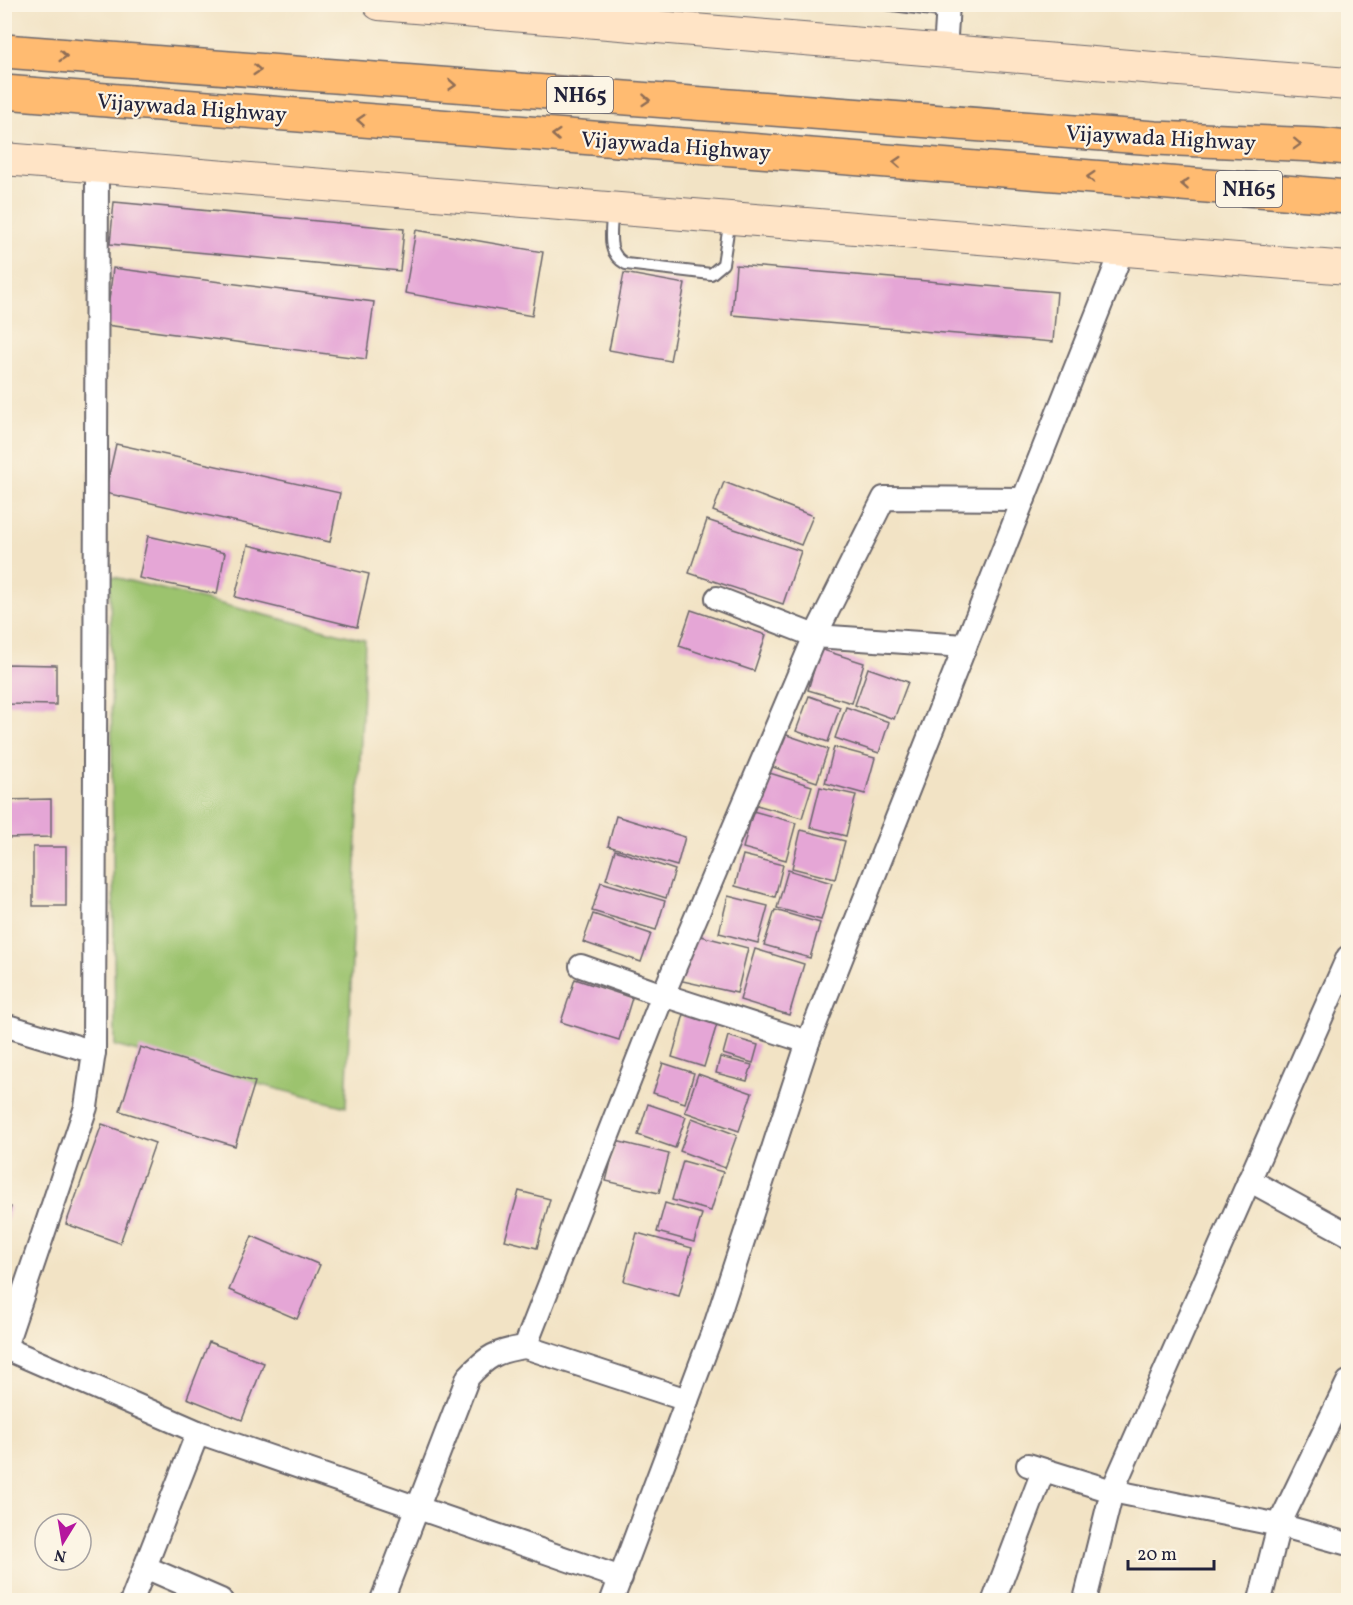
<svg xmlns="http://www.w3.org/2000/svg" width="1353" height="1605" font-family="Vollkorn,serif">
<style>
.green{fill:#9cc36e;stroke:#5f7254;stroke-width:1.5}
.building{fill:#e5a6d6}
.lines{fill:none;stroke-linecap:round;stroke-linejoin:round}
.lane-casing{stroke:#6b666b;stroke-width:14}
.street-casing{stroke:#6b666b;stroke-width:26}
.secondary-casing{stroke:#6b666b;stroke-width:34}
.highway-casing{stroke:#6b666b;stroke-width:36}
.lane{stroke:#fff;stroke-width:10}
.street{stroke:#fff;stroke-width:22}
.secondary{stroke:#ffe4c6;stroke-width:32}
.highway{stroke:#ffbb71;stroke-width:33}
.oneway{stroke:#906e56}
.labels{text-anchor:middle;stroke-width:4.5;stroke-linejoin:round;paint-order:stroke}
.shield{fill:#fcf5e5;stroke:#63616e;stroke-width:1.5}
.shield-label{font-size:21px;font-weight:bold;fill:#22223b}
.street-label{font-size:22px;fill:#22223b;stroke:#fcf5e5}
</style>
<rect width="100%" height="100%" fill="#fcf5e5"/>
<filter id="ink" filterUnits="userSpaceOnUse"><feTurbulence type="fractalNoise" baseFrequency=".0167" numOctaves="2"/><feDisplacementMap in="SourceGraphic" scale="12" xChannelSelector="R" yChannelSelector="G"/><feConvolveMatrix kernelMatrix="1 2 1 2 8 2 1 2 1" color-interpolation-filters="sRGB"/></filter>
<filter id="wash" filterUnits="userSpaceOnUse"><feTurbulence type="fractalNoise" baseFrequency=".008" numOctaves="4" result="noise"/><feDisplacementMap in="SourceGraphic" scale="24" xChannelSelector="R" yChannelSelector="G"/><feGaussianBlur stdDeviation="1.35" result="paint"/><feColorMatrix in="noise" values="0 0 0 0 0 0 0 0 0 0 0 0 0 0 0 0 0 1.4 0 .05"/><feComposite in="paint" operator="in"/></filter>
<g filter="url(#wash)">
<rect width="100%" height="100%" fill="#f2e3c5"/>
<polygon class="green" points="110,576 365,640 346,1107 115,1046"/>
<g id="blocks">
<g class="building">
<polygon points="114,202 404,229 400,271 110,244"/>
<polygon points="416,230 543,252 532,316 405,293"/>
<polygon points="736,265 1057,292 1053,342 732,315"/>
<polygon points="113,268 374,302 366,359 106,325"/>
<polygon points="624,273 685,284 670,361 609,350"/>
<polygon points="116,444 340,493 330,542 105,493"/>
<polygon points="724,482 813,516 801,545 713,511"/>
<polygon points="707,520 801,551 783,604 689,573"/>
<polygon points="148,536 225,553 217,594 139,578"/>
<polygon points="248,545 369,574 357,627 235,597"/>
<polygon points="691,610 766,635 754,671 679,646"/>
<polygon points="820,649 864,663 852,703 808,690"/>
<polygon points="5,664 56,665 56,705 5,704"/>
<polygon points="868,668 908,682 894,719 855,705"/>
<polygon points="809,696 840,707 828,742 796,731"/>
<polygon points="846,707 889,722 879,753 835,738"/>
<polygon points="778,732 828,749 817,782 767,765"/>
<polygon points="834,747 875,758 865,794 825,783"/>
<polygon points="763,771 812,786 802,818 753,804"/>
<polygon points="820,787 856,795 846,836 810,827"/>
<polygon points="51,799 51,837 5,838 5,800"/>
<polygon points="753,811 796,823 786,860 743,848"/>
<polygon points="616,816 685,837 677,866 608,846"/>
<polygon points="801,830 845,841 835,879 792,868"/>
<rect x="33" y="847" width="33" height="59"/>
<polygon points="615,850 675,870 666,898 606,879"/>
<polygon points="743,855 783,865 775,897 735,886"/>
<polygon points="788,870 832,883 821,920 777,908"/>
<polygon points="601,882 665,901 656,930 592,911"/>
<polygon points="728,896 768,906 758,943 719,933"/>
<polygon points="775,910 820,923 810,958 764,945"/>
<polygon points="593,914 651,934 641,962 583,942"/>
<polygon points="689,933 748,948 737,993 678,980"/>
<polygon points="755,949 804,964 789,1015 740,1000"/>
<polygon points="575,979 632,998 619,1040 561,1022"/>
<polygon points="684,1014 717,1024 704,1067 672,1057"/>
<polygon points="728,1036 758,1045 753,1063 723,1054"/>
<polygon points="140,1047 255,1082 235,1146 120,1111"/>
<polygon points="720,1057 752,1065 747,1081 716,1073"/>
<polygon points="663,1063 694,1073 685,1103 653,1093"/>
<polygon points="698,1074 752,1093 739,1131 685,1112"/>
<polygon points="648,1104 686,1117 675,1148 638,1135"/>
<polygon points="692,1118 737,1135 725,1168 680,1151"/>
<polygon points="102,1124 155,1143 120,1243 66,1224"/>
<polygon points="616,1141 669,1154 659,1193 606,1181"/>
<polygon points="683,1161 723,1172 711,1211 672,1200"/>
<polygon points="519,1191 550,1199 537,1248 505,1240"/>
<polygon points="665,1203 702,1214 694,1242 657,1232"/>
<polygon points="4,1205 11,1207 5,1227 4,1227"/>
<polygon points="637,1233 692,1248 679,1296 624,1281"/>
<polygon points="252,1236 320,1265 297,1319 229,1290"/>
<polygon points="209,1342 264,1363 242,1420 187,1398"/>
</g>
</g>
</g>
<g filter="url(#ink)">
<use href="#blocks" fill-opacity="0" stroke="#6b666b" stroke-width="1.5"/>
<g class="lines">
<g class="lane-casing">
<g id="lane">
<polyline points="885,4 947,12"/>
<path d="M612,212C612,233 605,253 626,264L711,274L723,264L730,219"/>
</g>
</g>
<g class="street-casing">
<g id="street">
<polyline points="945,51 948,4"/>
<polyline points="717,598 815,636 884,498 1024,499"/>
<polyline points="581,966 663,995 815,636 965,646"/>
<polyline points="4,1025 94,1052"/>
<polyline points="1249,1180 1348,1234"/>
<polyline points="525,1347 663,995 808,1042"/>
<polyline points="5,1348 198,1432 621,1578"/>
<polyline points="4,1350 86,1107 94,1052 97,167"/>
<polyline points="1028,1465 1112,1491 1279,1525 1348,1544"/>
<polyline points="145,1567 221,1600"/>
<polyline points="132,1600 198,1432"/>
<path d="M382,1600L468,1377C487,1356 497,1351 525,1347L687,1400"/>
<polyline points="612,1600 715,1326 808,1042 1122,251"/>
<polyline points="994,1600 1043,1471"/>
<polyline points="1085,1600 1112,1491 1348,957"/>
<polyline points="1260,1600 1279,1525 1348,1382"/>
</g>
</g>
<g class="secondary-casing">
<g id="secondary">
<polyline points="379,4 1348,84"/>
<polyline points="4,159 1348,268"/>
</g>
</g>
<g class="highway-casing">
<g id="highway">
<polyline points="4,51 1155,138 1317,145 1348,148"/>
<polyline points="4,92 1348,197"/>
</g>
</g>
<use href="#lane" class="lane"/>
<use href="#street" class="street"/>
<use href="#secondary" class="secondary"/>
<use href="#highway" class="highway"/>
</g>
<defs><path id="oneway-chevron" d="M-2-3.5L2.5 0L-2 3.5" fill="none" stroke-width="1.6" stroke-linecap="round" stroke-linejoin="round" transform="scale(1.5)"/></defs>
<g class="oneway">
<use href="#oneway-chevron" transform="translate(63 56) rotate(4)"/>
<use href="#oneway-chevron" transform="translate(257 70) rotate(4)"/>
<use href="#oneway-chevron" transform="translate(452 85) rotate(4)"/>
<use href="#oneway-chevron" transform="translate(646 100) rotate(4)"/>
<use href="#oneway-chevron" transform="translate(361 120) rotate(-176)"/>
<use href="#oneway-chevron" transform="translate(556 135) rotate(-176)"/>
<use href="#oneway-chevron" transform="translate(1297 144) rotate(2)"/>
<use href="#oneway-chevron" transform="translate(897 162) rotate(-176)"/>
<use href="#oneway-chevron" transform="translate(1091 177) rotate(-176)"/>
<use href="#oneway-chevron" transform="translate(1185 184) rotate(-176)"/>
</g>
</g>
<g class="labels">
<g class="shield">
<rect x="547" y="77" width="66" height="36" rx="4.5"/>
<rect x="1216" y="171" width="66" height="36" rx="4.5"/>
</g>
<g class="shield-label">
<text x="580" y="102">NH65</text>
<text x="1249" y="196">NH65</text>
</g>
<g class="street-label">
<text transform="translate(192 107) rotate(4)" y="8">Vijaywada Highway</text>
<text transform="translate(1161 137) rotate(3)" y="8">Vijaywada Highway</text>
<text transform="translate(676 145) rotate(4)" y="8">Vijaywada Highway</text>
</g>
</g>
<rect width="1353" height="1605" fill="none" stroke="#fcf5e5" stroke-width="24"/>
<g transform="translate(63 1542) rotate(191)"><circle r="28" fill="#fcf5e5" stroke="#a5a1a1" stroke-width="1.5"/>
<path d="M0-4.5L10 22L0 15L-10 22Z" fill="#b5179e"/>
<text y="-9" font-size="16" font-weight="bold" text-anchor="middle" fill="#22223b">N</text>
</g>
<path d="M1128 1560v9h86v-9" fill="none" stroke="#22223b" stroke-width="3"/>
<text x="1137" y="1560" font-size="18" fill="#22223b" stroke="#fcf5e5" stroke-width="4.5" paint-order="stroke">20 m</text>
</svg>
